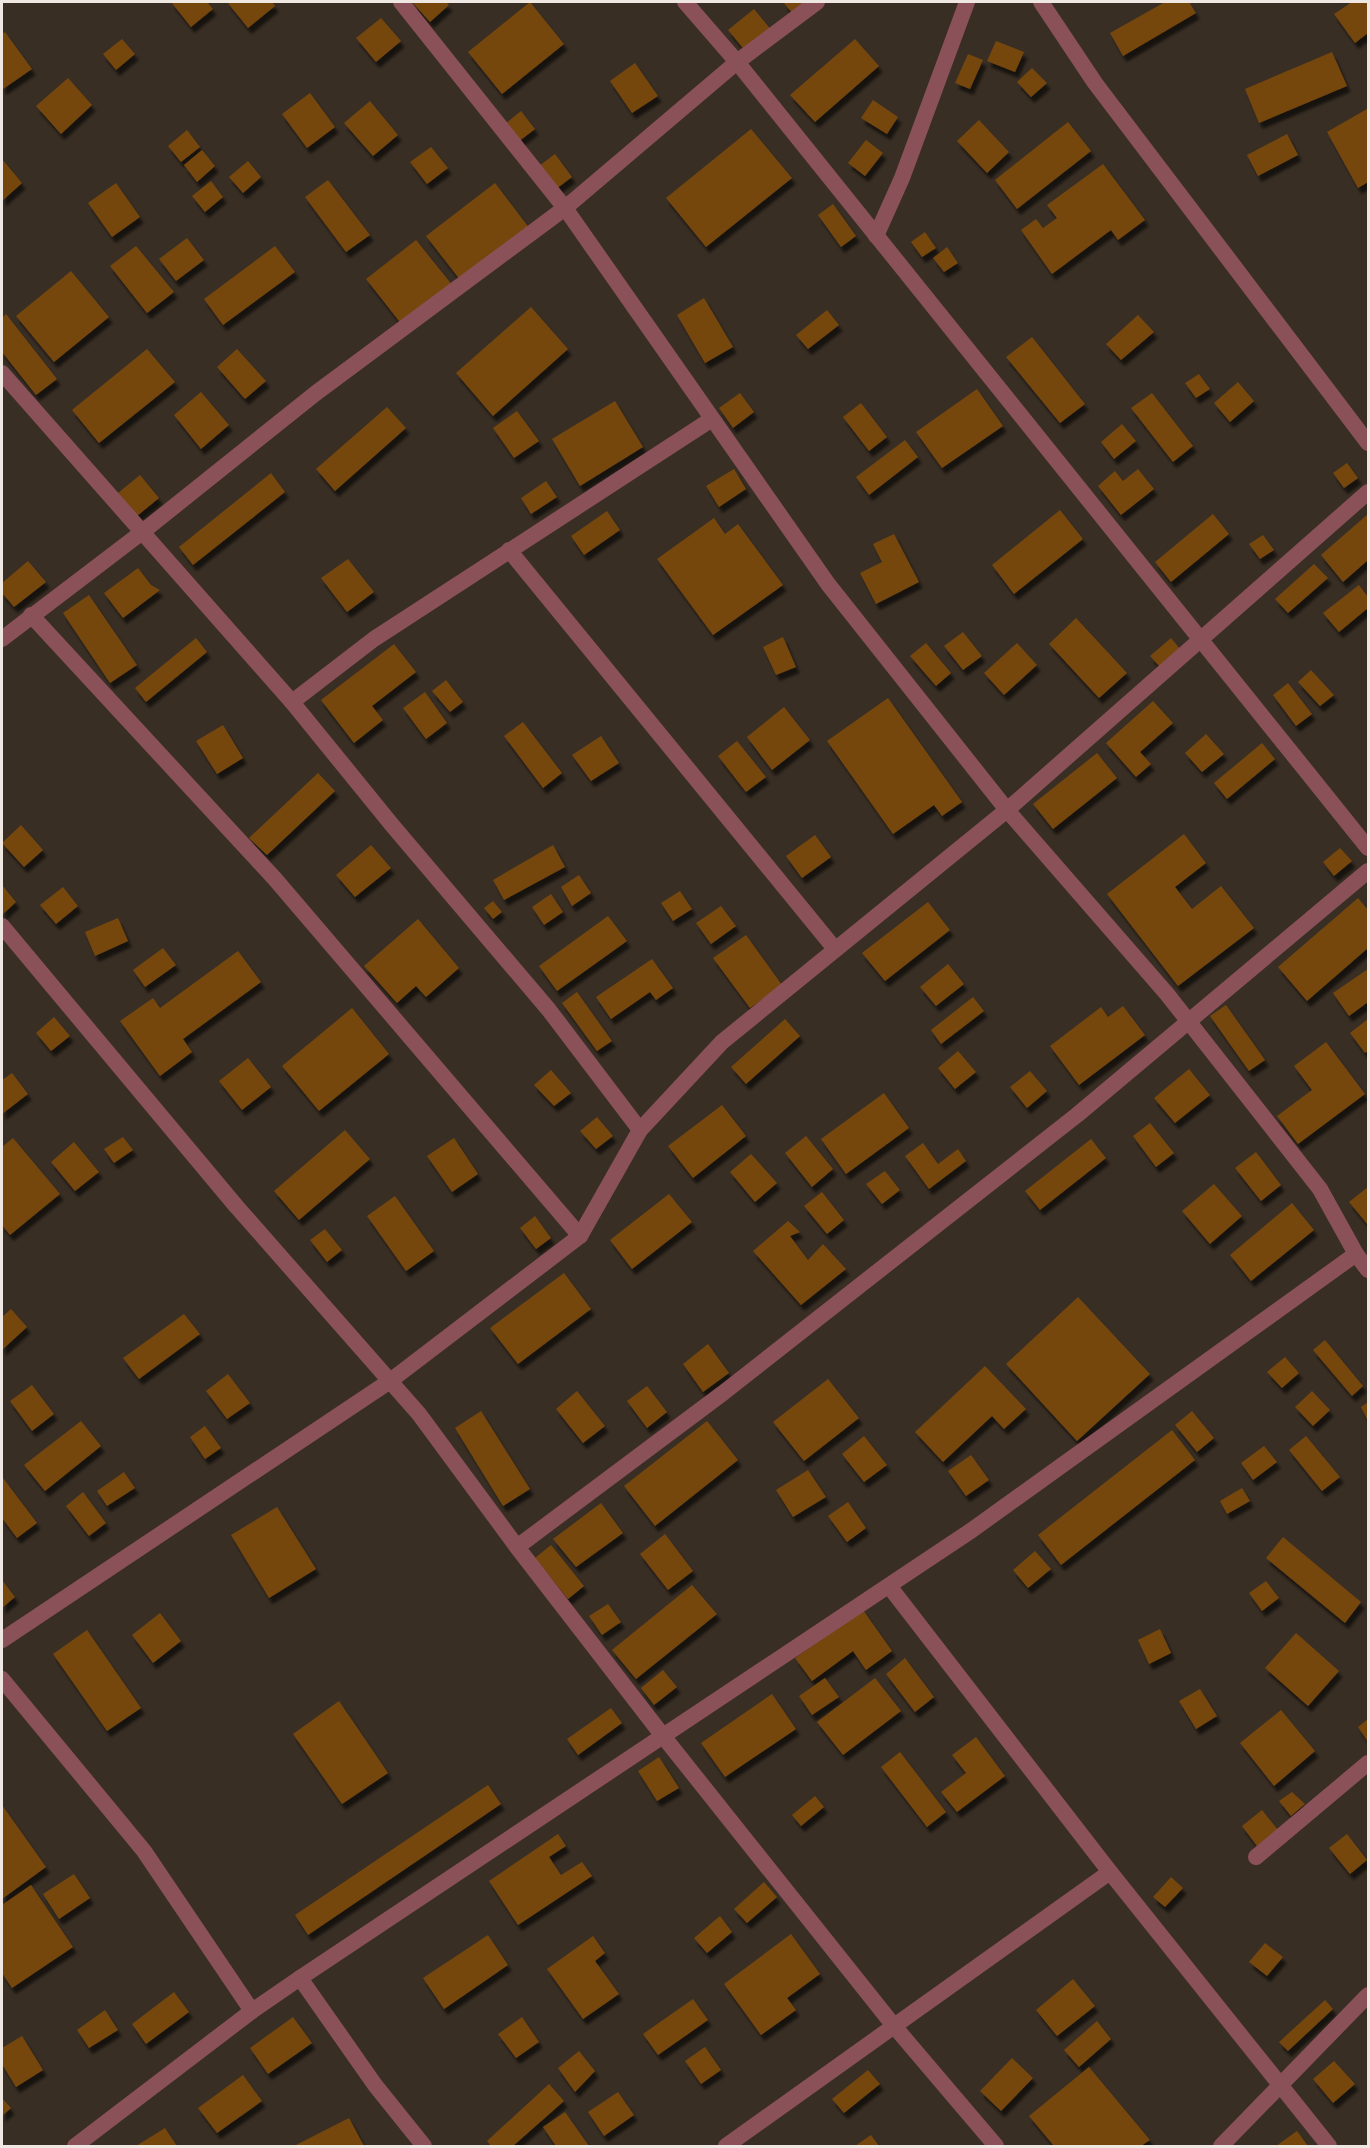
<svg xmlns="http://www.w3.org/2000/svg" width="1370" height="2148" font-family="Merriweather,serif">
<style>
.building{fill:#76470f;filter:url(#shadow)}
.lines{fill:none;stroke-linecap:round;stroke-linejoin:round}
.minor{stroke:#8b5159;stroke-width:16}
</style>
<defs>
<filter id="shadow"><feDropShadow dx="3.5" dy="6" stdDeviation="1.5" flood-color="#0009"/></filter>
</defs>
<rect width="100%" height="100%" fill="#382e24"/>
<g class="building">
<polygon points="171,2 207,2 213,9 191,27"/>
<polygon points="227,2 272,2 275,6 248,28"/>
<polygon points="412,2 446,2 449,5 430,22"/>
<polygon points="530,2 564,44 502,94 468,52"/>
<polygon points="783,2 809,2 793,14"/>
<polygon points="1165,2 1189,2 1196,13 1123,56 1110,33"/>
<polygon points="1352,2 1368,2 1368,33 1355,43 1334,14"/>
<polygon points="754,9 773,32 747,53 728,30"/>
<polygon points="381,18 401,41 376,62 356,38"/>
<polygon points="5,32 32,69 3,89 2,87 2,34"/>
<polygon points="122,39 135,54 116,70 103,54"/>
<polygon points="855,39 879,66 815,122 790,95"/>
<polygon points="996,41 1024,52 1015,72 987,61"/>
<polygon points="1332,52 1347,86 1259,123 1245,89"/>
<polygon points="968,54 983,60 970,89 955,83"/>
<polygon points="635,63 658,96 632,113 610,81"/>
<polygon points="1032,68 1047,83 1031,97 1017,82"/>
<polygon points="68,78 92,105 61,134 36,106"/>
<polygon points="310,93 335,127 307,148 282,114"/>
<polygon points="873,100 898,117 887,134 861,118"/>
<polygon points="370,101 398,135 373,156 344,123"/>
<polygon points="1367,109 1368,182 1358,188 1327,132"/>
<polygon points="521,111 535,129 518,142 505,124"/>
<polygon points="979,120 1009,152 987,173 957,141"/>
<polygon points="1068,122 1091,151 1017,209 995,180"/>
<polygon points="751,129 792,178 706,247 666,198"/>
<polygon points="187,130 200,147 181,162 168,146"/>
<polygon points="1287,134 1298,155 1258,176 1247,155"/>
<polygon points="866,140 883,153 865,176 848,163"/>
<polygon points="431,147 448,168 427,184 410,162"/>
<polygon points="202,150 215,166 197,182 184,165"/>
<polygon points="555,154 572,177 556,189 539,166"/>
<polygon points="2,159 22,183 2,201"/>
<polygon points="248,161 261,177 243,193 229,177"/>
<polygon points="1103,164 1145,220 1118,240 1111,230 1052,274 1021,230 1036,219 1043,228 1057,218 1047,205"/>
<polygon points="328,180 370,235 346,252 305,197"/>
<polygon points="211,181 223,197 205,212 192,196"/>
<polygon points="116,183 140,217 112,237 88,203"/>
<polygon points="495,183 530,229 461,281 426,236"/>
<polygon points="833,204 856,236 841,247 818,215"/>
<polygon points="925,232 936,248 922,257 911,242"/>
<polygon points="187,238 204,260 176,281 159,259"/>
<polygon points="416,240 453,286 403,326 366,279"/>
<polygon points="136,246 174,292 147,313 110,266"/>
<polygon points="275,246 295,272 223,325 204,299"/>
<polygon points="947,247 958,263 944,272 933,258"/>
<polygon points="71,271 109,317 54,362 16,316"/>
<polygon points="704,298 733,347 705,363 677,315"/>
<polygon points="531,307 568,349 493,416 456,373"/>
<polygon points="827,310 839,325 808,349 796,335"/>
<polygon points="6,314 57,379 36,395 2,352 2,318"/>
<polygon points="1138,315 1154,332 1121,360 1106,344"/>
<polygon points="1032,337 1085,404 1060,423 1006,357"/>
<polygon points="147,349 175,382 99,443 72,410"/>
<polygon points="237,349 266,381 245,399 217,367"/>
<polygon points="1199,374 1210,389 1196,398 1185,383"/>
<polygon points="1238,382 1254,401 1230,422 1214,403"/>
<polygon points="977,389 1003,426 942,468 916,432"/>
<polygon points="201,392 229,425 201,449 174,415"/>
<polygon points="740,393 754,412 733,428 719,408"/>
<polygon points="1152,393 1193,446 1173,462 1131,408"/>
<polygon points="615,401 643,447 580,486 552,439"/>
<polygon points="861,403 887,437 869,451 843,417"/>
<polygon points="387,407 406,428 335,491 316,469"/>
<polygon points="517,411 539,441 514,458 493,428"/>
<polygon points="1122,424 1136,441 1114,459 1101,442"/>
<polygon points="905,440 918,457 869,495 856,477"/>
<polygon points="1347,463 1358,478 1344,488 1333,473"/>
<polygon points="734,469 746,489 719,507 706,486"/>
<polygon points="1138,469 1154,489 1121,515 1098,486 1115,471 1123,481"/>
<polygon points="271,473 285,492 193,565 179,547"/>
<polygon points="140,475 159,498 137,516 118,493"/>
<polygon points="546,481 557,497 531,514 521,498"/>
<polygon points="1060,510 1083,539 1014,594 992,565"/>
<polygon points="607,511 620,530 584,555 571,536"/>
<polygon points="1213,514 1229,534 1171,582 1155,562"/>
<polygon points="1368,514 1368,560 1343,582 1321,555"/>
<polygon points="714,518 725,534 738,524 783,585 713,635 657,559"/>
<polygon points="894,534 919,582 876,604 860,573 882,562 873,544"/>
<polygon points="1263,535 1274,550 1260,559 1249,544"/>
<polygon points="348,559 374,592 347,612 321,578"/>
<polygon points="28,561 46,582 14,607 2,593 2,583"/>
<polygon points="1314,564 1328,578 1288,613 1275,599"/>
<polygon points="138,568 151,585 160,590 123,618 104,593"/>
<polygon points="1359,585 1368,597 1368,608 1339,632 1323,613"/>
<polygon points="89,595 137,665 110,683 63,613"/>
<polygon points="1076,618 1127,673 1099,698 1049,644"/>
<polygon points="963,632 982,656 963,670 944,646"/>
<polygon points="783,637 796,667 776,675 763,647"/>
<polygon points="196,638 207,652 146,702 135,688"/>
<polygon points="1171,638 1181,650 1161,668 1150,656"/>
<polygon points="926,643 951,673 936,686 910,656"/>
<polygon points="1017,643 1037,665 1004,695 984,673"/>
<polygon points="394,644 416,672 372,706 383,720 354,743 321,700"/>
<polygon points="1311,670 1334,695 1320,706 1298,682"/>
<polygon points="446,680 463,702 450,712 432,691"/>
<polygon points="1288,683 1312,714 1296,726 1273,695"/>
<polygon points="425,692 447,723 426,739 403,708"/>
<polygon points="888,698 962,802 942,816 934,805 893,834 827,741"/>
<polygon points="1153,701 1173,723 1140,752 1151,764 1136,777 1106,743"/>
<polygon points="784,707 810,740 772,770 747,737"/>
<polygon points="523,722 562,773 543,788 504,736"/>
<polygon points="223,725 243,758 217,774 196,741"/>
<polygon points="1206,734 1224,754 1202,772 1185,753"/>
<polygon points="601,736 619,763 591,781 572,755"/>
<polygon points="737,741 766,777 746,792 718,756"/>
<polygon points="1262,743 1275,759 1227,799 1214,783"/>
<polygon points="1097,753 1117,778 1053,829 1033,804"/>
<polygon points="318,773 335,791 267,855 249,838"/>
<polygon points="21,825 43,850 24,867 2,843"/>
<polygon points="1184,834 1206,863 1175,887 1192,909 1221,886 1254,928 1178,986 1107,894"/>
<polygon points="815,835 831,857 802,878 786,856"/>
<polygon points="371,845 391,868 355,897 336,875"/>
<polygon points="553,845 565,867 504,900 493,880"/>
<polygon points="1340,848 1352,861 1334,876 1323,862"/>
<polygon points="579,875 591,893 572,906 561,887"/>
<polygon points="2,885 16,902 2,915"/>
<polygon points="63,887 78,906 56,924 40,905"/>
<polygon points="680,891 692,909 673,921 661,903"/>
<polygon points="551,894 563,912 544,925 532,907"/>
<polygon points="1358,898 1368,910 1368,948 1307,1001 1278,967"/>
<polygon points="493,901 502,912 493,919 484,908"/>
<polygon points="928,902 950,930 885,981 862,953"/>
<polygon points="721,906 736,926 711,944 696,923"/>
<polygon points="608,916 627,941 557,991 539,966"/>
<polygon points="118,918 128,941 95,956 85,932"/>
<polygon points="418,919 459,968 426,997 416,986 397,1003 364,966"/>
<polygon points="746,935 782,985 750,1008 713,958"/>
<polygon points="163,948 176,965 145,987 133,970"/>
<polygon points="238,951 261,982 183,1039 192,1052 160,1076 120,1021 153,998 160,1008"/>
<polygon points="652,959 673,988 656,1000 650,992 611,1019 596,997"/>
<polygon points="948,964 964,984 936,1006 920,987"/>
<polygon points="1368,969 1368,1002 1349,1016 1333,993"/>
<polygon points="577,992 612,1041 597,1051 562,1003"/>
<polygon points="973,997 984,1011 941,1044 931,1030"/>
<polygon points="1226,1005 1265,1060 1249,1071 1210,1016"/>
<polygon points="1123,1006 1145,1035 1079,1085 1050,1046 1101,1007 1108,1017"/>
<polygon points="352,1008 389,1054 319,1111 282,1066"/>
<polygon points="54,1017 70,1036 51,1051 36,1033"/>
<polygon points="785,1019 800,1036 746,1084 731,1067"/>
<polygon points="1368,1019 1368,1051 1365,1053 1350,1033"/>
<polygon points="1326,1042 1365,1094 1298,1144 1277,1116 1312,1090 1294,1066"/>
<polygon points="958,1051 976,1072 955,1089 938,1068"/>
<polygon points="248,1058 271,1087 242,1110 219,1081"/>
<polygon points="1189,1069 1210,1095 1175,1123 1154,1098"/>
<polygon points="551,1070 571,1093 554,1106 534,1085"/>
<polygon points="1030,1071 1047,1091 1027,1108 1010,1087"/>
<polygon points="12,1073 28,1094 2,1114 2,1080"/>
<polygon points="884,1093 909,1128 846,1174 821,1139"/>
<polygon points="722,1105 746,1136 693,1178 668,1146"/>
<polygon points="597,1117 613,1136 596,1149 580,1131"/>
<polygon points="1150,1123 1174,1153 1156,1167 1133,1136"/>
<polygon points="345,1130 370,1159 299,1220 274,1191"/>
<polygon points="806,1136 833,1169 812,1187 785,1153"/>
<polygon points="123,1137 133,1150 114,1163 104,1149"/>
<polygon points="13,1138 60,1194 10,1235 2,1225 2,1147"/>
<polygon points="454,1138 478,1174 452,1192 427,1156"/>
<polygon points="1091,1139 1106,1158 1040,1210 1025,1191"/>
<polygon points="74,1142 99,1172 75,1191 51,1162"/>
<polygon points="923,1143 938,1164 958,1149 966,1161 929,1189 905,1156"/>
<polygon points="1256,1152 1281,1185 1261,1201 1235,1168"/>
<polygon points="751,1154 777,1183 755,1202 730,1172"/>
<polygon points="885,1171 900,1190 882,1204 866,1184"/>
<polygon points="1214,1184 1242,1216 1210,1244 1182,1211"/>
<polygon points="1368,1187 1368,1225 1349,1202"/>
<polygon points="822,1192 844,1220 827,1234 804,1206"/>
<polygon points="669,1194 692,1222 632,1269 610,1240"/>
<polygon points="395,1196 434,1251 406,1271 367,1216"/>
<polygon points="1292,1203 1314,1230 1251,1281 1230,1255"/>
<polygon points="535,1216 551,1238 536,1249 520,1228"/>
<polygon points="788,1221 800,1232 790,1236 808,1260 823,1244 846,1269 801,1305 753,1251"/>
<polygon points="325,1229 342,1250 327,1262 310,1240"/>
<polygon points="564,1273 591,1309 518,1364 490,1328"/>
<polygon points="1078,1297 1150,1374 1077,1441 1006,1364"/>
<polygon points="11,1309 27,1327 2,1350 2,1317"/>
<polygon points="184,1314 200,1334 139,1379 123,1358"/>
<polygon points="1325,1340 1363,1386 1352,1396 1313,1350"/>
<polygon points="708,1344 729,1373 703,1392 683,1364"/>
<polygon points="1285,1357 1299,1373 1282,1388 1267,1372"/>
<polygon points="985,1366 1026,1409 1004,1429 992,1416 943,1462 915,1432"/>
<polygon points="228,1374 250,1403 227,1419 206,1391"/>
<polygon points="828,1379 859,1418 804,1461 773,1422"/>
<polygon points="32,1385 54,1414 32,1431 10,1401"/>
<polygon points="647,1386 667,1412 647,1428 627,1401"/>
<polygon points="577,1391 605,1426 583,1443 556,1409"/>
<polygon points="1312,1391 1330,1410 1313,1426 1295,1407"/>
<polygon points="1368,1402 1368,1421 1361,1407"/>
<polygon points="481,1411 530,1489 503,1506 455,1428"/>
<polygon points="1192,1411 1214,1438 1197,1452 1175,1425"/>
<polygon points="81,1421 101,1446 45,1491 24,1465"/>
<polygon points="707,1421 738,1460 655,1526 624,1486"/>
<polygon points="205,1426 221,1448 205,1459 190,1437"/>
<polygon points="1172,1430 1195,1460 1061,1565 1038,1535"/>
<polygon points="864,1436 887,1465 864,1482 842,1454"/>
<polygon points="1306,1436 1340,1477 1322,1491 1289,1450"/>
<polygon points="1264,1446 1277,1462 1253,1480 1241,1463"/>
<polygon points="971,1455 989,1480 966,1496 948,1471"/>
<polygon points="808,1470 826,1497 793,1517 776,1490"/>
<polygon points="124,1472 135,1488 107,1506 97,1491"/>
<polygon points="3,1478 37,1523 17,1538 2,1518"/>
<polygon points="1242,1488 1250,1501 1227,1514 1220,1501"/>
<polygon points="83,1492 106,1523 89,1536 66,1506"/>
<polygon points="848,1502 866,1528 847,1542 828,1516"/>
<polygon points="601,1503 623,1533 576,1567 553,1539"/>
<polygon points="277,1507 316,1569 269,1598 231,1535"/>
<polygon points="665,1534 693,1571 668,1590 640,1554"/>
<polygon points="1283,1537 1361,1602 1345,1623 1266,1558"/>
<polygon points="551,1545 584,1586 568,1599 535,1558"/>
<polygon points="1035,1551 1051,1569 1028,1588 1013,1570"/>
<polygon points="2,1580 15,1597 2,1608"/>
<polygon points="1266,1581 1279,1598 1262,1611 1249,1593"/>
<polygon points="692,1585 717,1614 636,1679 612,1650"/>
<polygon points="608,1604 621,1622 602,1635 589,1616"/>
<polygon points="863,1610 892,1651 866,1670 853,1651 812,1681 795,1658"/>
<polygon points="160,1613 181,1641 153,1663 132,1635"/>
<polygon points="1160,1629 1171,1653 1149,1664 1138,1640"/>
<polygon points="87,1630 141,1708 107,1731 53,1654"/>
<polygon points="1296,1633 1339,1671 1308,1706 1265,1668"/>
<polygon points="905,1658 934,1697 915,1712 886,1674"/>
<polygon points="663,1670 677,1687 654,1705 641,1688"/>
<polygon points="825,1678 839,1697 812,1715 799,1696"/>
<polygon points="875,1678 901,1711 843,1755 817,1722"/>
<polygon points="1200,1689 1217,1716 1196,1729 1179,1701"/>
<polygon points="772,1694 796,1729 725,1777 701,1743"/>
<polygon points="339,1701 388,1773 342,1804 293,1734"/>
<polygon points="611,1708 622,1723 578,1755 567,1739"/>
<polygon points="1281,1710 1315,1751 1274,1786 1240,1743"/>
<polygon points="1368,1719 1368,1742 1358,1727"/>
<polygon points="976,1737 1005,1776 957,1812 941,1792 966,1773 952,1755"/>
<polygon points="900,1752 946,1812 927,1827 881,1767"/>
<polygon points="659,1757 679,1788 657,1801 638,1771"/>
<polygon points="488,1785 501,1804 308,1935 295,1915"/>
<polygon points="1292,1792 1305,1804 1291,1816 1279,1801"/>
<polygon points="815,1796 824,1807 801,1826 792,1815"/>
<polygon points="2,1805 46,1867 2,1899"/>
<polygon points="1262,1810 1278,1830 1257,1846 1242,1826"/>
<polygon points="558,1834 566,1846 549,1857 561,1875 582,1862 592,1876 518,1925 489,1881"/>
<polygon points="1347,1834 1367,1860 1350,1874 1329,1848"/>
<polygon points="74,1874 90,1898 59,1919 43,1894"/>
<polygon points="1171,1877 1183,1888 1165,1907 1153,1897"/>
<polygon points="764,1882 777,1897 747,1923 734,1909"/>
<polygon points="31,1885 73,1947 12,1988 2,1973 2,1905"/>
<polygon points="720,1916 732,1932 707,1953 694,1938"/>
<polygon points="791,1934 820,1974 787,1998 796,2010 761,2035 724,1984"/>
<polygon points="488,1935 508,1965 444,2009 423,1978"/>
<polygon points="593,1936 605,1953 595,1961 619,1994 583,2019 547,1969"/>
<polygon points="1265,1943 1283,1957 1267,1976 1249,1962"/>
<polygon points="1073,1979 1095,2006 1057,2036 1036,2010"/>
<polygon points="174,1992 189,2012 146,2044 132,2024"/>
<polygon points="693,1999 708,2020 658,2055 643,2034"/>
<polygon points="1325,2000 1333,2009 1288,2051 1279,2042"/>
<polygon points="105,2010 118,2030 89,2048 77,2030"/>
<polygon points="293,2017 312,2043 268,2074 250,2048"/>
<polygon points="522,2017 539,2042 516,2058 498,2034"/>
<polygon points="1097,2021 1111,2039 1079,2067 1064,2050"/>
<polygon points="22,2036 43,2070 16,2087 2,2064 2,2048"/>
<polygon points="705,2047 721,2070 701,2084 685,2061"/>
<polygon points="579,2051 595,2071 575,2092 558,2068"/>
<polygon points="1012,2058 1033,2078 1001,2111 980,2091"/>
<polygon points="1334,2061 1355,2084 1333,2103 1313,2079"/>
<polygon points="1089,2067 1150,2140 1141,2146 1054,2146 1029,2116"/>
<polygon points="868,2070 880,2084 844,2113 832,2099"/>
<polygon points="243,2075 262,2101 217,2133 198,2108"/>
<polygon points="549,2084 564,2101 513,2146 491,2146 487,2141"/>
<polygon points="618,2092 634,2115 604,2136 588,2112"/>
<polygon points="2,2098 11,2108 2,2116"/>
<polygon points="565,2112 589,2146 556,2146 543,2127"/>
<polygon points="349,2118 364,2146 294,2146"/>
<polygon points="165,2128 177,2146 136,2146"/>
<polygon points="1297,2131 1308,2146 1276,2146"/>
<polygon points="871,2135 879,2146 855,2146"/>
</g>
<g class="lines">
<g class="minor">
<polyline points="401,2 565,208 828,584 1007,810 1167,994 1320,1189 1356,1254 1368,1270"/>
<polyline points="685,2 737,62 1368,848"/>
<polyline points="1041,2 1095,83 1368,443"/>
<polyline points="876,236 902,178 967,2"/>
<polyline points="2,373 292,702 392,825 549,1010 640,1130"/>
<polyline points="509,550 835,949"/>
<polyline points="31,615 275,879 580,1236"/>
<polyline points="2,639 141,533 316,393 565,208 737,62 817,2"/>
<polyline points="292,702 374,639 712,419"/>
<polyline points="2,926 236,1206 419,1414 517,1547 663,1736 894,2026 996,2146"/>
<polyline points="517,1547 723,1393 1077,1115 1368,871"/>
<polyline points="889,1586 1110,1872 1329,2146"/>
<polyline points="2,1640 390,1381 580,1236 640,1130 722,1042 1007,810 1368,492"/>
<polyline points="2,1679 144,1851 252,2011"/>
<polyline points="1256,1857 1368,1763"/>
<polyline points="300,1978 375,2085 424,2146"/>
<polyline points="75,2146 252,2011 300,1978 972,1530 1356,1254"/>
<polyline points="726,2146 1110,1872"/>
<polyline points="1221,2146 1368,1995"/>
</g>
</g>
<rect width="1370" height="2148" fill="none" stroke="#efe7e1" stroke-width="6"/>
</svg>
